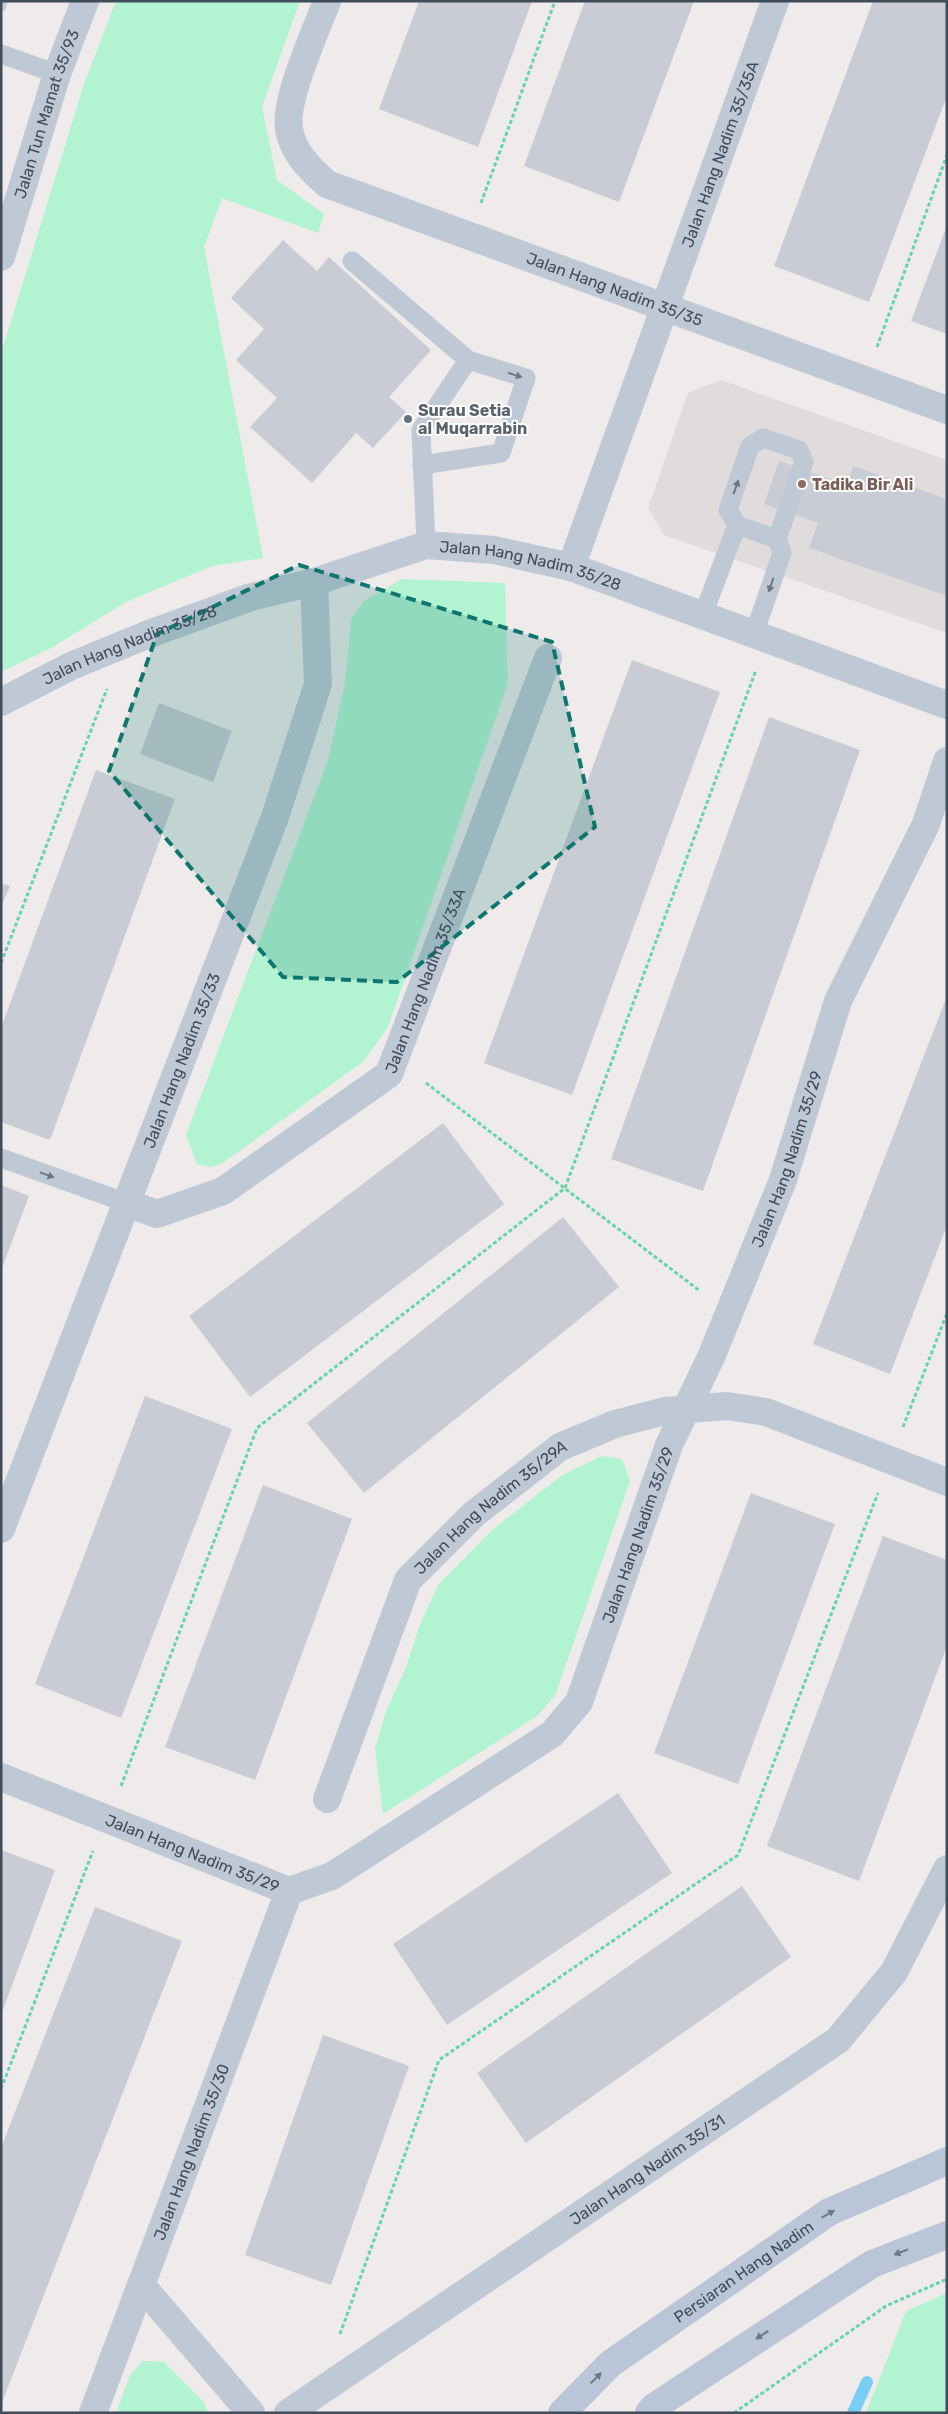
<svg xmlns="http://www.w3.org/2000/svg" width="948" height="2414" font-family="Rubik,sans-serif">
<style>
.education{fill:#e0dcdc}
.green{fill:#b2f3d2}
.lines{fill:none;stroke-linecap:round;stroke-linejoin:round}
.stream{stroke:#79cef6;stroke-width:12}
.building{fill:#c9ccd4}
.path{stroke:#66d5ab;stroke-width:3;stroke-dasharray:4 2.5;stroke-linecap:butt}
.lane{stroke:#bfc8d5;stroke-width:19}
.street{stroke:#bfc8d5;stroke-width:28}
.secondary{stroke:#bac5d8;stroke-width:28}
.oneway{fill:#6d7786}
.oneway2{fill:#6b7687}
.marked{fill:#0f766e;fill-opacity:0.2;stroke:#0f766e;stroke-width:4;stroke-dasharray:10 6;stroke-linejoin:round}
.worship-dot{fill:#6b7280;stroke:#fff;stroke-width:2}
.education-dot{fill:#8d6e63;stroke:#fff;stroke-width:2}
.labels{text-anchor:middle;stroke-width:4;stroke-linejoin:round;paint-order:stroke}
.street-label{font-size:16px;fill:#414c5b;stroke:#fff}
.worship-label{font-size:16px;font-weight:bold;fill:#5b616d;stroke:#fff;text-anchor:start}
.education-label{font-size:16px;font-weight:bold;fill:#785e54;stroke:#fff;text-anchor:start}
</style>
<rect width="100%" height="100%" fill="#efebea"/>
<polygon class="education" points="721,380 947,460 947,633 664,535 648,508 688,393"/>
<g class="green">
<polygon points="116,1 300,1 262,107 277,180 324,214 318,233 222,198 204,247 263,558 212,566 126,602 51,648 1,672 1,354 84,84"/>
<polygon points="402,579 505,583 508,683 388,1027 364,1061 224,1162 211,1167 197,1164 186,1135 328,760 345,683 351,619 364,601"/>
<polygon points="602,1456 622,1459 630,1481 555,1696 537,1716 383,1814 375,1749 386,1711 405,1670 419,1627 438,1585 492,1530 562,1475"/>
<polygon points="947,2293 947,2413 866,2413 906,2311"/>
<polygon points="143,2361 164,2362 204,2402 208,2413 116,2413 130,2375"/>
</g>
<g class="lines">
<polyline class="stream" points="853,2413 867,2382"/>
</g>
<g class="building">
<polygon points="1,1 8,1 5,11 1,10"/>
<polygon points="419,1 532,1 478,147 379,109"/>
<polygon points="585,1 694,1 619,202 524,166"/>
<polygon points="873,1 947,1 947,96 869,302 774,266"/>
<polygon points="947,225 947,334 911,321"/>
<polygon points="283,240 317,271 329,257 431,350 389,397 406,412 373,448 356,433 312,483 250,427 277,398 236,360 264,329 231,298"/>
<polygon points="779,461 847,485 853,466 947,499 947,596 809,548 818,523 764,504"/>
<polygon points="632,660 720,692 572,1095 484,1063"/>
<polygon points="159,703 232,731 213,782 140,754"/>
<polygon points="769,717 860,750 703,1191 611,1159"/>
<polygon points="96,770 175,799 50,1140 1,1122 1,1028"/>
<polygon points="1,883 10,886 1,907"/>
<polygon points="947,996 947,1225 890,1374 813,1344"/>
<polygon points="443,1123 504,1204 250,1397 189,1316"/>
<polygon points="1,1185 29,1196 1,1271"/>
<polygon points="563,1217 619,1287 364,1493 307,1423"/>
<polygon points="145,1396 232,1429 121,1718 35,1684"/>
<polygon points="263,1485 352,1519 255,1780 165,1747"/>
<polygon points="751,1493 835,1524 738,1784 654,1753"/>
<polygon points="883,1536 947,1560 947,1646 859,1881 767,1846"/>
<polygon points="618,1793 672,1873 447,2025 393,1944"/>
<polygon points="1,1850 55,1870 1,2015"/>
<polygon points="742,1886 791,1957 526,2143 477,2073"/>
<polygon points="95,1907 182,1941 1,2405 1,2148"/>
<polygon points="323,2035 409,2066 331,2285 245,2255"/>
</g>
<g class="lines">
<g class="path">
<polyline points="481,203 555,1"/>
<polyline points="877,347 947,155"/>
<polyline points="1,963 107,689"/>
<polyline points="426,1083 700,1291"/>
<polyline points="903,1427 947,1313"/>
<polyline points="121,1786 257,1428 565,1188 756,670"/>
<polyline points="1,2089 93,1851"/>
<polyline points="340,2334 439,2060 738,1855 878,1493"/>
<polyline points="734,2413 886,2306 947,2279"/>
</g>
<g class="lane">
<polyline points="1,54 57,74"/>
<polyline points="352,261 468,360 421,430 426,545"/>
<polyline points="422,465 501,453 526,378 468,360"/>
<polyline points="703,615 737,525"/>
<polyline points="754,634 782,553 777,539 804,462 799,450 763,438 750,446 728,510 737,525 777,539"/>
<polyline points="1,1158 127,1203"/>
</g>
<g class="street">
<path id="s1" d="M327,1C316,31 284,99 289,129C293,153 310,169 327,184L947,410"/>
<path id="s2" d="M1,257L57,74L85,1"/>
<path id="s3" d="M571,567L775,1"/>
<path id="s4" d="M1,702L71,666L149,634L251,597L314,582L426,545L494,550L571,567L947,705"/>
<path id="s5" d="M127,1203L157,1214L223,1191L389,1074L548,658"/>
<path id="s6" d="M1,1529L275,817L318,684L314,582"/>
<path id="s7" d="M1,1777L289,1891L332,1876L552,1734L579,1702L669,1445L712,1355L783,1180L838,1001L926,824L947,761"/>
<path id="s8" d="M327,1799L408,1580L474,1514L560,1447L615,1424L665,1411L727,1406L766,1412L947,1482"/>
<polyline points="141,2285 251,2413"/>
<path id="s9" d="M93,2413L289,1891"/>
<path id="s10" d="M288,2413L838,2040L894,1972L947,1869"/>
</g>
<g class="secondary">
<path id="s11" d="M562,2413L610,2364L829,2212L947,2161"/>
<polyline points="649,2413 654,2407 872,2264 947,2235"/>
</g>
</g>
<defs><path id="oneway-solid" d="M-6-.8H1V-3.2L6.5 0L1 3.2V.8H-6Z" transform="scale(1.25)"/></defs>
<g class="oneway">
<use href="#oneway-solid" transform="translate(515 375) rotate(17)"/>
<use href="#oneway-solid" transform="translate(736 487) rotate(-70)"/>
<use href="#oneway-solid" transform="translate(771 585) rotate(109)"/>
<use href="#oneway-solid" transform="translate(47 1175) rotate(20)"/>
</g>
<g class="oneway2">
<use href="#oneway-solid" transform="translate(828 2214) rotate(-30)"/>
<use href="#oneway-solid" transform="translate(901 2252) rotate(159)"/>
<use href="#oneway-solid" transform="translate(762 2335) rotate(147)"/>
<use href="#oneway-solid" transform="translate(596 2378) rotate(-45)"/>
</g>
<path class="marked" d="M299,565L552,642L595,827L397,982L283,977L109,771L157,634Z"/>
<circle class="worship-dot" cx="408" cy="419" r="5"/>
<circle class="education-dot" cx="802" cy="484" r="5"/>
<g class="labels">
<g class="street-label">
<text dy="6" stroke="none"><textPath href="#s2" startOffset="150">Jalan Tun Mamat 35/93</textPath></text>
<text dy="6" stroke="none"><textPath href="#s3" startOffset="439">Jalan Hang Nadim 35/35A</textPath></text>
<text dy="6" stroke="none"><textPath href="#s1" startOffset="509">Jalan Hang Nadim 35/35</textPath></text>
<text dy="6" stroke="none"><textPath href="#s4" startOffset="561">Jalan Hang Nadim 35/28</textPath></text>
<text dy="6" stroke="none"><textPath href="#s4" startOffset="141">Jalan Hang Nadim 35/28</textPath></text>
<text dy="6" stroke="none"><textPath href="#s5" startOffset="405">Jalan Hang Nadim 35/33A</textPath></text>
<text dy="6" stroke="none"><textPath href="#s6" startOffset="502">Jalan Hang Nadim 35/33</textPath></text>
<text dy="6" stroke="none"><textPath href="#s7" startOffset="1241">Jalan Hang Nadim 35/29</textPath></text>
<text dy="6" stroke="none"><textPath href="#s8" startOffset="344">Jalan Hang Nadim 35/29A</textPath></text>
<text dy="6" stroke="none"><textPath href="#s7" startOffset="836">Jalan Hang Nadim 35/29</textPath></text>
<text dy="6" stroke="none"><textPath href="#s7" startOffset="206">Jalan Hang Nadim 35/29</textPath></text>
<text dy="6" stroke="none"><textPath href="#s9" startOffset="279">Jalan Hang Nadim 35/30</textPath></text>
<text dy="6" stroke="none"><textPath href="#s10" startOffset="434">Jalan Hang Nadim 35/31</textPath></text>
<text dy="6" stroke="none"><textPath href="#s11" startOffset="231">Persiaran Hang Nadim</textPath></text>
</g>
<g class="worship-label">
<text x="418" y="416">Surau Setia<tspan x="418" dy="18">al Muqarrabin</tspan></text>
</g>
<g class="education-label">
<text x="812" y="490">Tadika Bir Ali</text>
</g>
</g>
<rect width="948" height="2414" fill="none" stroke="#414c5b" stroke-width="5"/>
</svg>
